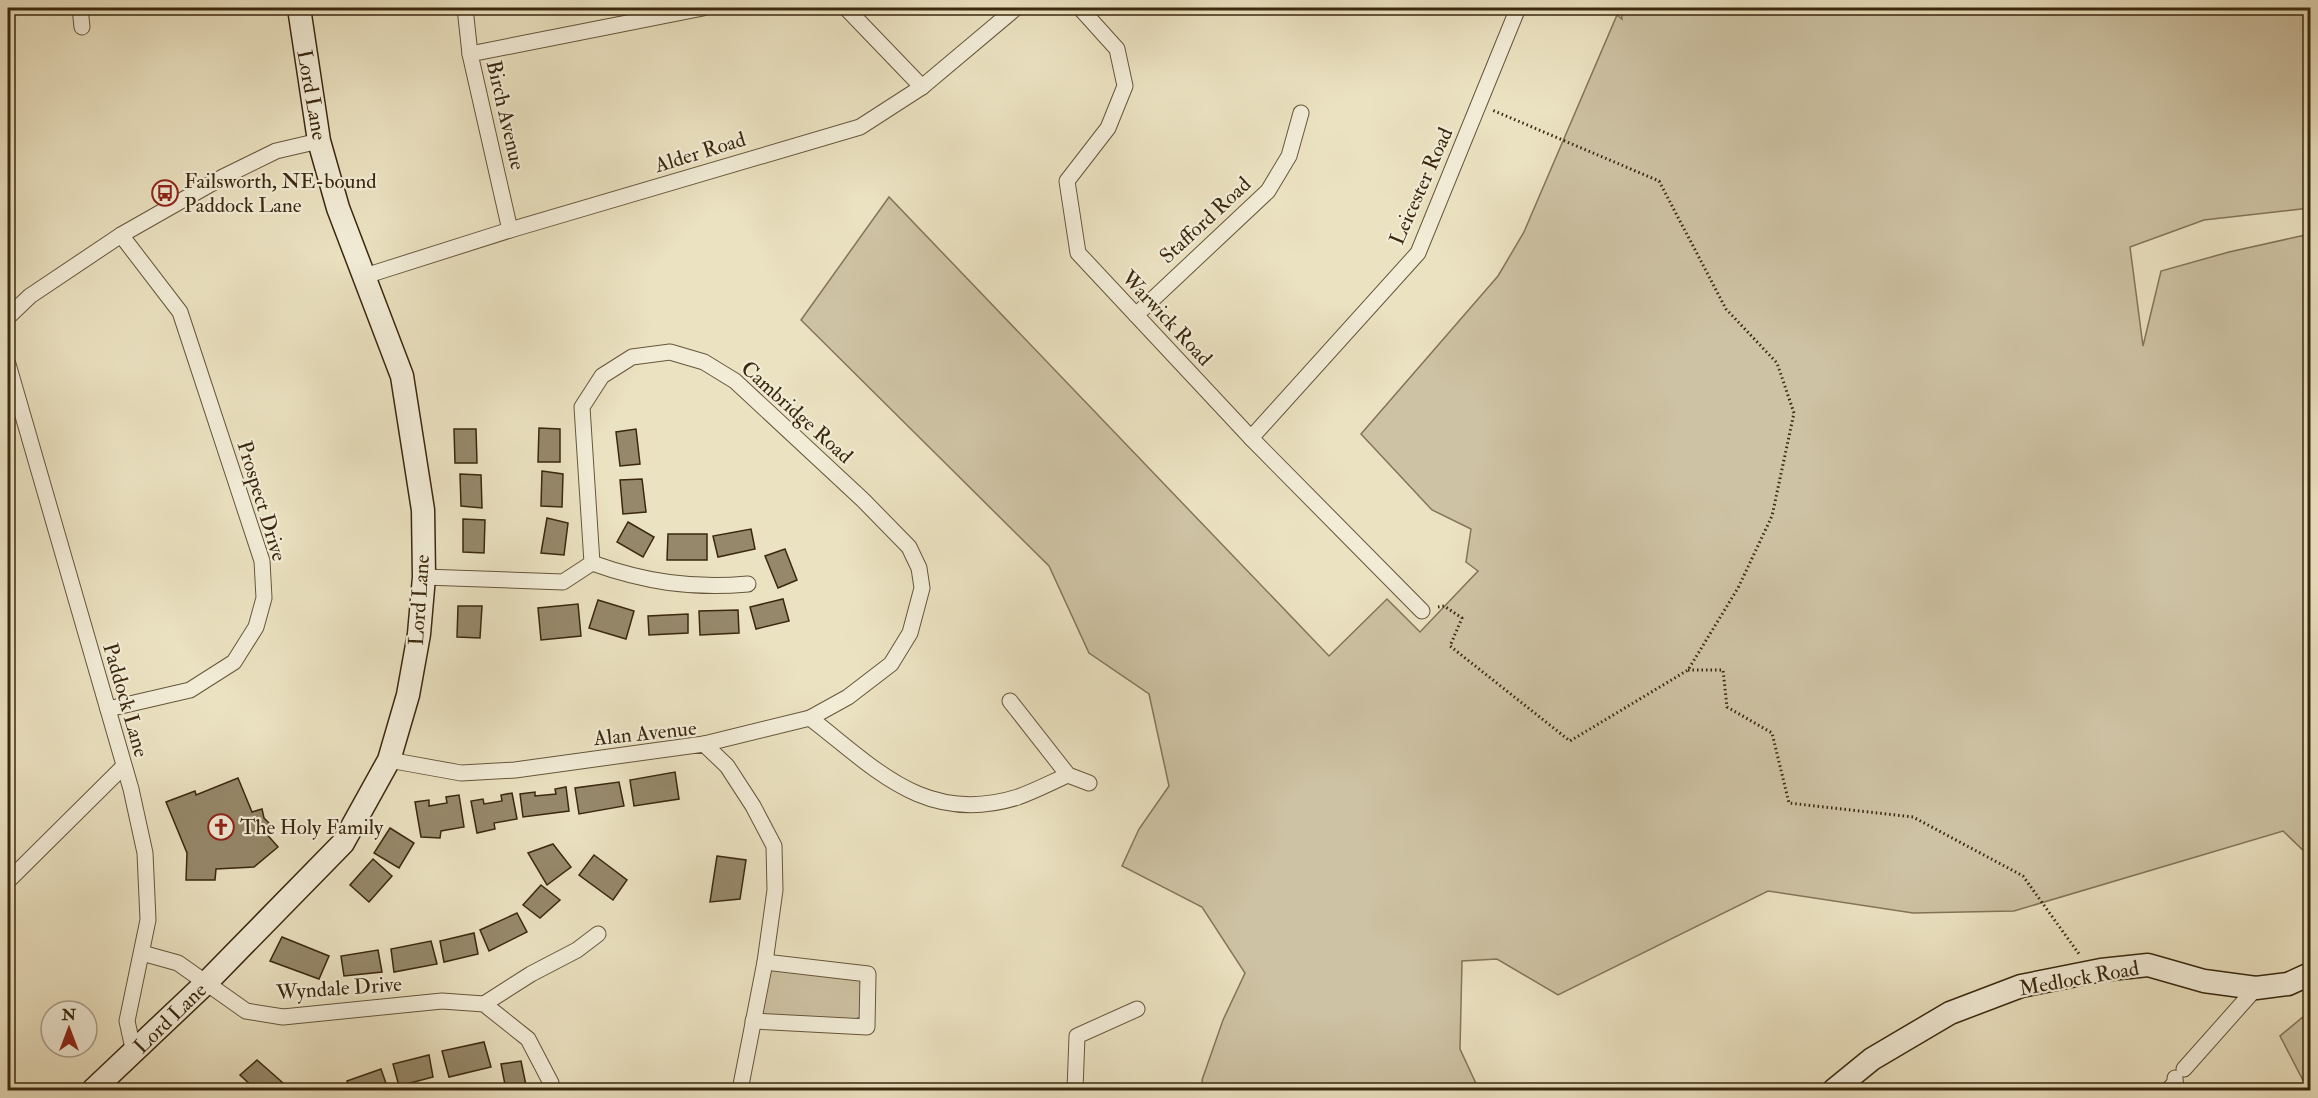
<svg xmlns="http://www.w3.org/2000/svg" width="2318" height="1098" font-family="'IM FELL Double Pica',serif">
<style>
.green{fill:#cdc2a3;stroke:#847558;stroke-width:1.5}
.building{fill:#96896b;stroke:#3a280e;stroke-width:1.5}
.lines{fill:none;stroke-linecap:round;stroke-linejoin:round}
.lane-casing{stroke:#66563b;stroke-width:10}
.street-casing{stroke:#66563b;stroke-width:17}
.secondary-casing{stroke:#3a280e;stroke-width:25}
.path{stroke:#3a280e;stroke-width:3;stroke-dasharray:1.5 3;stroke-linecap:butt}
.lane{stroke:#f2ecd7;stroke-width:8}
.street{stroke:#f2ecd7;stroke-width:15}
.secondary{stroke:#f2ecd7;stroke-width:22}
.labels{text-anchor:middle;stroke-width:4.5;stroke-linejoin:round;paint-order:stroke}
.street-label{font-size:21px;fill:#3a280e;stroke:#f2ecd7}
.poi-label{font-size:21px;fill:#3a280e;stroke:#f2ecd7;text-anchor:start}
</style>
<rect width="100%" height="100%" fill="#ebe2c1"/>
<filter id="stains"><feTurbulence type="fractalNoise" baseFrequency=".00333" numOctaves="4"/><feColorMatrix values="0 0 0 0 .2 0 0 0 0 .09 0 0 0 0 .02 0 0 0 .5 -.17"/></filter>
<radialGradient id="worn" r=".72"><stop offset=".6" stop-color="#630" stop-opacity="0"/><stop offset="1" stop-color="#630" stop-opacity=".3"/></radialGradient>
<g class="green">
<polygon points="1621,8 2310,8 2310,208 2204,220 2130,247 2143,346 2161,271 2229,252 2310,234 2310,857 2283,831 2014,911 1913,913 1768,891 1558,995 1497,959 1462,961 1460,1049 1479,1090 1204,1090 1202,1080 1223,1020 1245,973 1202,907 1122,866 1139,829 1169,786 1149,694 1089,653 1049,566 801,320 889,197 1329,656 1387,599 1420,632 1478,571 1466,562 1471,529 1432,510 1361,434 1498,276 1524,232 1617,15 1622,19"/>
<polygon points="767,968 860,980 864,1016 849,1021 757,1017"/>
<polygon points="2310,1011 2310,1090 2308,1090 2280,1036"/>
</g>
<g class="building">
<polygon points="539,428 560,429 560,462 538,462"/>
<polygon points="454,429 476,429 477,463 455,463"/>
<polygon points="636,429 640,464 620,466 616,432"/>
<polygon points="542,471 563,474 562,507 541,506"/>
<polygon points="460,474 481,475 482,508 461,506"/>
<polygon points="642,479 646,512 623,514 620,480"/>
<polygon points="547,518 568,523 564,555 541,553"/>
<polygon points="463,519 485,520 484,553 463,552"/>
<polygon points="628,522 654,537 643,557 617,542"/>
<polygon points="751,529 755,549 718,557 713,536"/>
<polygon points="668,534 707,534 707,560 667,560"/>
<polygon points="785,549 797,580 778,588 765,556"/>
<polygon points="783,599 789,621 756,629 750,607"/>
<polygon points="598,600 634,611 626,639 589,628"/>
<polygon points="578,604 581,636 541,640 538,608"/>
<polygon points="458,606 482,606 480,638 457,637"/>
<polygon points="738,610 739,633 700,635 699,611"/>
<polygon points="688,614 688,633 649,635 648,616"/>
<polygon points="675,772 679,799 634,806 630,780"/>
<polygon points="238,778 252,812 262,809 264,818 269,823 264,831 278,847 254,867 216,869 215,880 186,880 187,853 166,802 195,791 196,795"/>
<polygon points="619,782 624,806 579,814 575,788"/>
<polygon points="566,787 569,811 523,817 520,794 535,792 535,796 556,794 555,789"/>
<polygon points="512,793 517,819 494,823 495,829 477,833 471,801 483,799 484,804 502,801 501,795"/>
<polygon points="459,795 464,827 441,831 440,838 421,837 415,802 429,800 429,806 447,803 446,797"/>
<polygon points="390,828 414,843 399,868 374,853"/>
<polygon points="553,844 571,867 547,885 528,853"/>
<polygon points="594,855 627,880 613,900 579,875"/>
<polygon points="717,856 746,860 740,899 710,902"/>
<polygon points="373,859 392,876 369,902 350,885"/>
<polygon points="541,885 560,900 540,918 523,905"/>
<polygon points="517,913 527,932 489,951 480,930"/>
<polygon points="474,933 478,954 444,962 440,941"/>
<polygon points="282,937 329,956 319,979 270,961"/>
<polygon points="431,941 437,964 394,972 391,949"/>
<polygon points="378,950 382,972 344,976 341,956"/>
<polygon points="484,1042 491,1067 449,1077 442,1051"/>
<polygon points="429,1055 433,1077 399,1086 393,1064"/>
<polygon points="257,1060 291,1090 256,1090 240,1075"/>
<polygon points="521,1061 527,1090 506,1090 501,1064"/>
<polygon points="381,1069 388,1089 350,1090 347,1081"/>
</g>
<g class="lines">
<g class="lane-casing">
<polyline id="lane" points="2163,1090 2174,1079"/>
</g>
<g class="street-casing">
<g id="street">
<polyline points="80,8 82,27"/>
<polyline points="465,8 470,54 510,230"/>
<polyline points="846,8 922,87"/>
<polyline points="1080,8 1117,49 1125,86 1108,128 1067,181 1078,253 1251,438 1422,611"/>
<polyline points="470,54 703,8"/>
<polyline points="365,276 510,230 860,127 922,87 1016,8"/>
<polyline points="1136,315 1268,191 1289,156 1301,113"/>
<polyline points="8,317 30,296 121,235 223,177 276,151 319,141"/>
<polyline points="8,364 131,789 145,853 148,920 127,1021 134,1053"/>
<polyline points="1251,438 1418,253 1518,8"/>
<path d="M592,563C645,582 692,589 748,584"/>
<polyline points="424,577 563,582 592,563 582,407 602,376 632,357 670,352 704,362 735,381 863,500 909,547 919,568 922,588 910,633 891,664 848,697 810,718 704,744"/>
<polyline points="1010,701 1068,775 1089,783"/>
<polyline points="108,709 190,690 234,662 256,627 264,598 262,561 180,312 121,235"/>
<path d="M810,718C876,769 926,826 1018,797C1035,791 1052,782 1068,775"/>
<polyline points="389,760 461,773 515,770 704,744 727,766 753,806 774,846 775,890 765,962 740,1090"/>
<polyline points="8,881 123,767"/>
<polyline points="142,953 178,963 246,1011 283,1017 442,1001 484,1004 528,1039 551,1083 552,1090"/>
<polyline points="484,1004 531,974 577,950 598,934"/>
<polyline points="753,1021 867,1027 868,974 765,962"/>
<polyline points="2184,1069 2256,988"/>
<polyline points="2175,1078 2176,1090"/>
<polyline points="1075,1090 1077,1036 1137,1009"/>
</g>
</g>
<g class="secondary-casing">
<g id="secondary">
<polyline points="93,1090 205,984 343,843 389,760 408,695 419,634 424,577 423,510 402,376 338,208 319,141 299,8"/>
<polyline points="1834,1090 1872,1059 1950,1013 2021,986 2101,970 2148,965 2204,981 2256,988 2288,984 2310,974"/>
</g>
</g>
<g class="path">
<polyline points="1438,607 1444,606 1462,618 1450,646 1570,741 1688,670 1738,588 1772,516 1794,413 1777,363 1726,309 1659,181 1492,110"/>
<polyline points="1688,670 1723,670 1727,707 1772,733 1789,803 1913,817 2023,876 2079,954"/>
</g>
<use href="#lane" class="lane"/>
<use href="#street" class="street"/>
<use href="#secondary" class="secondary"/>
</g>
<defs>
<g id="bus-ring" transform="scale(1.35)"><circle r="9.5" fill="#f2ecd7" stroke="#8f2418" stroke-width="1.5"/><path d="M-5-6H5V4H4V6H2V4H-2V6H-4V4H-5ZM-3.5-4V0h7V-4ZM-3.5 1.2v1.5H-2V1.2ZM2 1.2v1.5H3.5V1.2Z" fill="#8f2418"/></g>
<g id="church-ring" transform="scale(1.35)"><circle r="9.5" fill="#f2ecd7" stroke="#8f2418" stroke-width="1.5"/><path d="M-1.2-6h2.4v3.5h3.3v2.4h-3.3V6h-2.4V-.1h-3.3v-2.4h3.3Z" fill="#8f2418"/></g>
</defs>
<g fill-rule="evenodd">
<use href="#bus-ring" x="165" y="193"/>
<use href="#church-ring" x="221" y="827"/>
</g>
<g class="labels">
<g class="street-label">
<text transform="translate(312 95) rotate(80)" y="7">Lord Lane</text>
<text transform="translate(506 115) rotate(77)" y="7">Birch Avenue</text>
<text transform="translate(700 152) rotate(-17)" y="7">Alder Road</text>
<text transform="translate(1421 186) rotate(-66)" y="7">Leicester Road</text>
<text transform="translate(1205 220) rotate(-43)" y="7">Stafford Road</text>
<text transform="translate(1167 318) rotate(47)" y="7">Warwick Road</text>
<text transform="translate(797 412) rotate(42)" y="7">Cambridge Road</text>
<text transform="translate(262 501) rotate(73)" y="7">Prospect Drive</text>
<text transform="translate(419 600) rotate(-86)" y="7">Lord Lane</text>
<text transform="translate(126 700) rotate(74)" y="7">Paddock Lane</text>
<text transform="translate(645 733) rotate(-6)" y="7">Alan Avenue</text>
<text transform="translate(2079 978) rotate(-10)" y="7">Medlock Road</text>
<text transform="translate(339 988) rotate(-4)" y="7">Wyndale Drive</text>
<text transform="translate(170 1018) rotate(-44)" y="7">Lord Lane</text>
</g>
<g class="poi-label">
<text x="184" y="188">Failsworth, NE-bound<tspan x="184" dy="24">Paddock Lane</tspan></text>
<text x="240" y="834">The Holy Family</text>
</g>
</g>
<rect width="2318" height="1098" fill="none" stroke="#ebe2c1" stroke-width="30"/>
<rect x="9" y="9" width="2300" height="1080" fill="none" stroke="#3a280e" stroke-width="3"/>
<rect x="15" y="15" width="2288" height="1068" fill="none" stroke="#3a280e" stroke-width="1.5"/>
<g transform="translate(69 1029)"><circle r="28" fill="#f2ecd7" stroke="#a89e87" stroke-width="1.5"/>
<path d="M0-4.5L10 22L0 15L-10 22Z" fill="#8f2418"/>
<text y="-9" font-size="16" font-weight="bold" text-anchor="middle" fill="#3a280e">N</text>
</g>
<rect width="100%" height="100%" filter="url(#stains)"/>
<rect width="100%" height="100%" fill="url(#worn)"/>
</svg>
